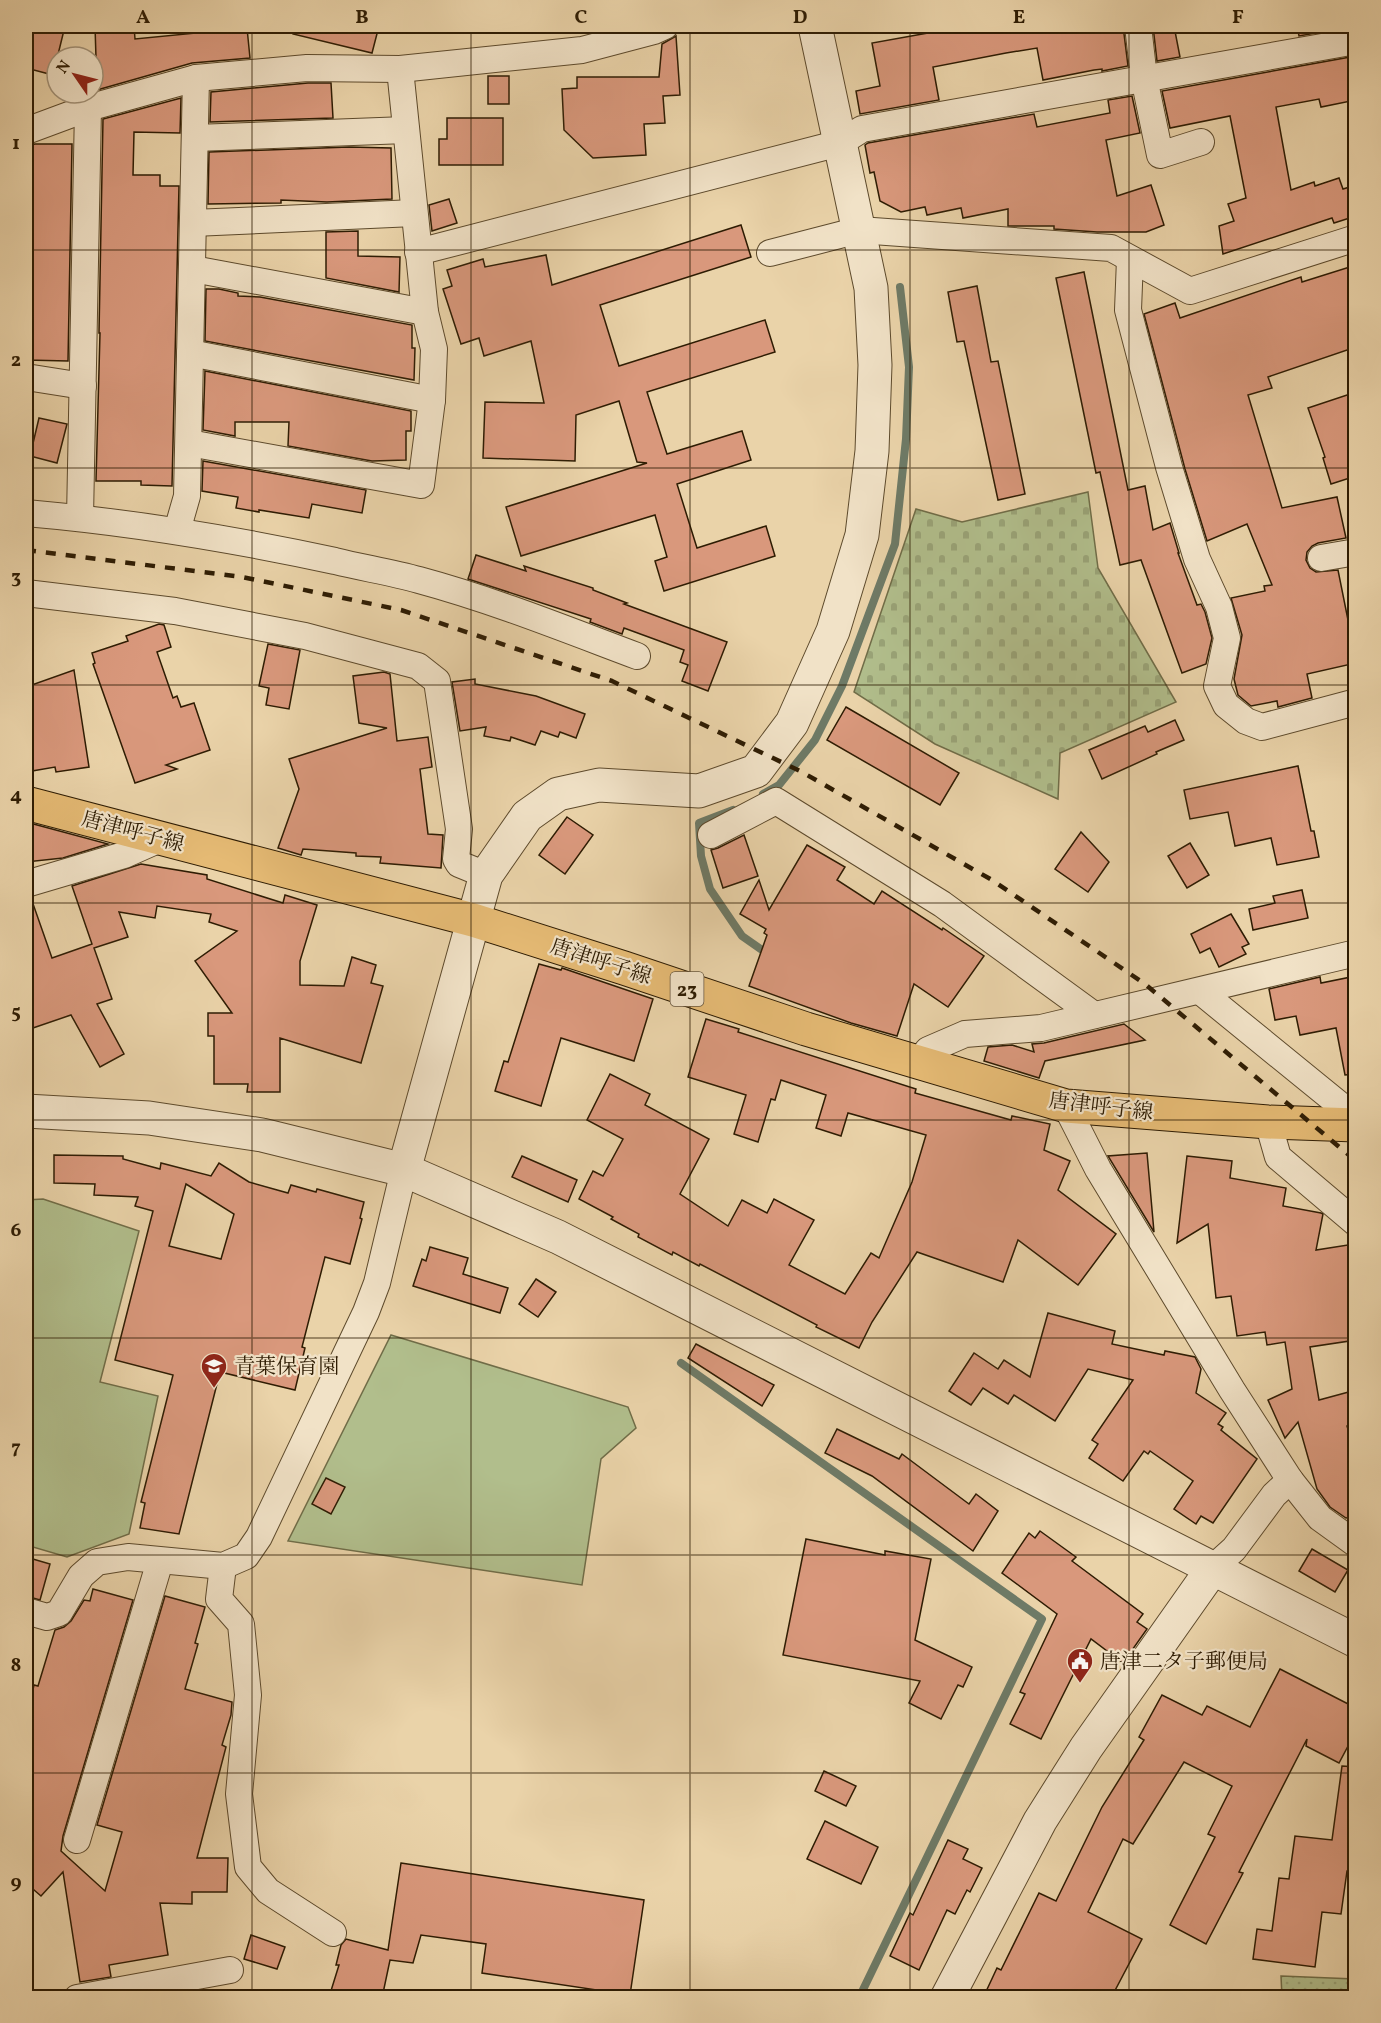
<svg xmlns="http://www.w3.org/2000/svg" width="1381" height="2023" font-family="Vollkorn,'Noto Serif JP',serif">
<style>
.grass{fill:url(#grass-dots);stroke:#706d48;stroke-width:1.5}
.cemetery{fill:url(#cemetery-stones);stroke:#706d48;stroke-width:1.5}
.park{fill:#b1be8c;stroke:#706d48;stroke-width:1.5}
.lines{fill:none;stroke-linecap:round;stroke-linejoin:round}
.stream{stroke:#6e7a66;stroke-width:8}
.building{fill:#d9987c;stroke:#2e1c03;stroke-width:1.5;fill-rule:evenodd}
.minor-casing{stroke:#5d4a2c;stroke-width:28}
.tertiary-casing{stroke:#5d4a2c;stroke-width:35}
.primary-casing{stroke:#2e1c03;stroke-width:35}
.minor{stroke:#f1e2c7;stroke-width:26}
.tertiary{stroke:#f1e2c7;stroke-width:33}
.primary{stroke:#e5ba74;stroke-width:33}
.rail{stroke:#2e1c03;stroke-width:4.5;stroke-dasharray:10 10;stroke-linecap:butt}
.grid{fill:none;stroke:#2e1c03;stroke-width:1.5;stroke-opacity:0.55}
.labels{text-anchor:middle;stroke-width:4.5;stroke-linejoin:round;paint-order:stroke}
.shield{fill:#f1e2c7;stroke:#68573e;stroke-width:1.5}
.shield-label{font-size:20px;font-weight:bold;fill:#2e1c03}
.street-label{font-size:21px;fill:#2e1c03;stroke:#f1e2c7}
.poi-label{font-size:21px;fill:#2e1c03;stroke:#f1e2c7;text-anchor:start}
.neatline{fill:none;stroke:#2e1c03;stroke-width:2}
.grid-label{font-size:20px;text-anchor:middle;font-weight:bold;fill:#2e1c03}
</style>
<defs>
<pattern id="grass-dots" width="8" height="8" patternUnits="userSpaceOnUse" patternTransform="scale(1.5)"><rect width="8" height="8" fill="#b1be8c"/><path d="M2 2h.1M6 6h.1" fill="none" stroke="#99a377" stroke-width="1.8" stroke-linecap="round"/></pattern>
<pattern id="cemetery-stones" width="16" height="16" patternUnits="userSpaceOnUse" patternTransform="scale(1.5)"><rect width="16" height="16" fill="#b1be8c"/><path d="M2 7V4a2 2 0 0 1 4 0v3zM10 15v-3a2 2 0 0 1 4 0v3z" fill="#99a377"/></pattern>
</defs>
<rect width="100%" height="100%" fill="#ead3a9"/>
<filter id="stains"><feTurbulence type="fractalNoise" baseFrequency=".00333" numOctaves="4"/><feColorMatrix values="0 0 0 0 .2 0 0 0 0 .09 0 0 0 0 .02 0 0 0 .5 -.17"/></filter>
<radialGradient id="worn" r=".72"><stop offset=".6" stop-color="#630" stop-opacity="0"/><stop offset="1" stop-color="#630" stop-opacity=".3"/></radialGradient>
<polygon class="grass" points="1281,1976 1355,1979 1355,1997 1282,1997"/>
<polygon class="cemetery" points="1088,492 1098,568 1176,702 1060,753 1058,799 935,744 854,692 916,509 962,522"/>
<g class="park">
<polygon points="43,1199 139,1231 100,1382 158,1396 129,1534 67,1557 26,1545 26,1200"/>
<polygon points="391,1335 628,1407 636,1428 601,1459 582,1585 288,1541"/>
</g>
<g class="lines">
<g class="stream">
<polyline points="763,794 779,785 815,740 842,686 895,544 906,439 909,367 900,287"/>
<polyline points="733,810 699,823 701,856 710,889 742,936 769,955"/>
<polyline points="681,1363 1042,1619 859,1998"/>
</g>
</g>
<g class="building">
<polygon points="26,26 65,26 53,75 26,68"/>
<polygon points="95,26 134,26 135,39 247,28 250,58 192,63 97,90"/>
<polygon points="294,26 379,26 372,53 293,34"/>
<polygon points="985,26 1123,26 1128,66 1102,71 1102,69 1094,70 1043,80 1037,48 1006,53 933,67 939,100 860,114 856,91 880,86 872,43 956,28 956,31"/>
<polygon points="1153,26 1174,26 1180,57 1157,61"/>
<polygon points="1297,26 1356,26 1299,36"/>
<polygon points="676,36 680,95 663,96 665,123 644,124 646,155 593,158 564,130 562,89 577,88 577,77 659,77 662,44"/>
<polygon points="1356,56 1356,100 1321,107 1319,99 1276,107 1291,190 1314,182 1315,186 1339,178 1343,189 1356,185 1356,216 1334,223 1332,218 1223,254 1219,226 1234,221 1228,204 1246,198 1230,116 1170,128 1162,91"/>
<rect x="488" y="76" width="21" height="28"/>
<polygon points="308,83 331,83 333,118 210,122 211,92"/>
<polygon points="1132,96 1140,133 1106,140 1117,196 1151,185 1164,225 1146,232 1097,232 1054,229 1054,226 1008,226 1008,209 963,218 961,208 927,215 925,207 901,212 880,201 874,172 870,173 865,145 868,143 1034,114 1037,127 1110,113 1108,100"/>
<polygon points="181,98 180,133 134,132 133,175 160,175 160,186 179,186 172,486 141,485 141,481 96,481 100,333 99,333 103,119"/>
<polygon points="447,118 503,118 503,165 439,165 439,139 447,139"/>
<polygon points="35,144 72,144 68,361 26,360 30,207 27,207 28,169 26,169 26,146"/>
<polygon points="349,147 391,148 392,199 327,202 281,200 281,203 208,204 209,152"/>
<polygon points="449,199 457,223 432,231 429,205"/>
<polygon points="741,225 751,257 600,305 619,366 765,320 775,352 647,392 667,454 742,431 751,460 677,484 697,548 766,526 775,556 664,591 655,561 667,557 655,515 521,556 506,507 647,463 637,462 619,401 576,415 575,461 483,458 485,402 544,403 531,341 484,356 479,338 461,344 443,289 452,286 447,270 483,259 485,267 546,255 552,285"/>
<polygon points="358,231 358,256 400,257 399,292 326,278 326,232"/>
<polygon points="1356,265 1356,347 1268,377 1272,388 1248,395 1282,508 1337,497 1346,538 1318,543 1312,546 1307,552 1306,560 1310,568 1316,572 1338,570 1348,620 1356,618 1356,663 1307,674 1312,698 1278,707 1277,701 1251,706 1238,695 1234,679 1242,635 1231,598 1265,591 1264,586 1272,585 1247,524 1207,541 1185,469 1144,314 1175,303 1180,318 1301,277 1302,282"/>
<polygon points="1084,272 1128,490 1145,486 1153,530 1170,523 1179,553 1178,553 1197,605 1201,604 1205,612 1212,638 1206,664 1182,673 1141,560 1120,565 1100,472 1096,473 1056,278"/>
<polygon points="977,286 991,362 998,361 1025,494 998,500 964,341 957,342 948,292"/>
<polygon points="206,289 219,289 238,293 238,296 260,297 412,325 412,348 415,348 414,380 205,341"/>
<polygon points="205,371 411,411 411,431 406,431 406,460 372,461 288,446 289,422 235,422 235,436 203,430"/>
<polygon points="1356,392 1356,476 1331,484 1323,458 1325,457 1308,408"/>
<polygon points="39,418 67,424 57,463 30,456"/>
<polygon points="203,461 366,490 362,513 312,504 309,518 259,510 259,512 236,508 238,497 202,491"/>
<polygon points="476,555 526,571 524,566 593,588 593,590 627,603 624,604 727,642 708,691 682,681 688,665 680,662 684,650 624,628 622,634 590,622 591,619 468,579"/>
<polygon points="159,624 164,625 171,647 157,652 173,698 177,696 181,707 194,703 210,750 166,765 177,769 135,783 93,664 95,663 92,653 128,641 126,636"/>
<polygon points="268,644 300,650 289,709 266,705 269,688 259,686"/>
<polygon points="74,670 89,767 56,772 55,767 26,772 26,687"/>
<polygon points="384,672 390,674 397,741 428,737 432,767 420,769 428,834 443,835 441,868 380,863 381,857 356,856 356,853 303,849 301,855 278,848 299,789 289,759 387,728 359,723 353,676"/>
<polygon points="475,679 475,684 536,696 585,714 576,738 560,732 558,737 541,731 535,745 511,737 510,741 484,736 486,727 460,731 452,682"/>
<polygon points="846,707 959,773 940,805 827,740"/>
<polygon points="1175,720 1184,740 1156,752 1157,754 1102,779 1089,750 1145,726 1148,732"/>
<polygon points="1298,766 1311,831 1314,831 1319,857 1277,865 1271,838 1235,846 1228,812 1190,819 1184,790"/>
<polygon points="567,817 593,835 565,874 539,855"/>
<polygon points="26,822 108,844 63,858 26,862"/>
<polygon points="1081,832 1109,862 1088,892 1055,869"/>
<polygon points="744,835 758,876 723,888 711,850 718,848"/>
<polygon points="1190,843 1209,875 1187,888 1168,856"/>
<polygon points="807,845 845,867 837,880 874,904 882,891 942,930 943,928 984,956 948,1007 914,984 897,1036 851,1023 749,986 767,935 764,933 766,929 740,914 759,880 769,910"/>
<polygon points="141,864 207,875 207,879 283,903 285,895 317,905 300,961 300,985 344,986 352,957 376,965 371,983 383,986 361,1063 280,1038 280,1092 247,1092 248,1084 214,1084 214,1036 208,1036 208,1013 232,1013 195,961 237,931 209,922 211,914 157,906 155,918 119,912 128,937 94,948 112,999 97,1004 124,1054 100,1067 71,1015 30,1029 26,1016 26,899 31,898 52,958 92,944 72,886"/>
<polygon points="1302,890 1308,918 1253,930 1249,909 1275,903 1273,896"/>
<polygon points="1231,914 1249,944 1242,947 1246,954 1219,967 1210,948 1200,953 1191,934"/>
<polygon points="539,964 561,970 562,968 653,999 634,1061 561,1038 541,1106 495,1091 504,1061 508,1062"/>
<polygon points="1356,976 1356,1074 1345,1075 1336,1028 1300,1035 1296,1016 1275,1020 1269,989 1320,977 1321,983"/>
<polygon points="706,1019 739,1029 738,1032 916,1089 915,1093 1011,1120 1012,1116 1050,1124 1044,1150 1070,1161 1058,1190 1116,1234 1078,1285 1018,1240 1003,1282 917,1252 872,1322 859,1348 816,1327 817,1325 700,1264 699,1266 673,1252 672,1255 638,1237 639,1234 611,1219 613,1217 579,1199 593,1171 603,1176 623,1139 587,1120 610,1074 650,1094 645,1105 709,1139 680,1194 728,1226 742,1200 767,1213 774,1199 814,1220 789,1265 845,1294 871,1253 879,1258 912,1182 926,1135 848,1113 841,1136 816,1128 826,1095 781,1080 775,1100 771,1099 758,1142 734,1134 746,1095 688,1077"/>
<polygon points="1124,1024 1145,1040 1045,1061 1039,1078 984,1061 988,1047 1012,1045 1034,1052 1032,1044 1044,1043"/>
<polygon points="1147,1153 1154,1232 1108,1156"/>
<path d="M54,1155L123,1156V1159L160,1169L161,1163L211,1176L219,1163L249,1182L288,1193L291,1185L316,1192L317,1189L364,1202L360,1218L362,1219L350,1264L325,1257L302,1347L305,1348L295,1390L220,1372L179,1534L140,1528L145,1503L141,1502L173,1375L115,1360L153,1211L135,1206L138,1197L94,1195L95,1184L54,1183ZM186,1184L234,1214L221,1259L169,1246Z"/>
<polygon points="522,1156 577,1180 568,1202 512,1177"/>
<polygon points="1187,1156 1232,1161 1230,1178 1286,1188 1283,1206 1321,1213 1323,1214 1316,1250 1354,1244 1356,1255 1356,1340 1310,1347 1319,1400 1356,1390 1356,1424 1347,1426 1356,1455 1356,1516 1346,1518 1330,1507 1317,1489 1298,1422 1285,1438 1268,1400 1292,1389 1285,1342 1267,1345 1265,1332 1237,1336 1231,1296 1216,1298 1208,1224 1177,1243"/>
<polygon points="430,1247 468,1258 463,1274 508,1288 500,1313 413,1286 422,1259 426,1261"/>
<polygon points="536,1279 556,1292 538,1317 519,1304"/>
<polygon points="1048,1313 1115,1331 1112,1344 1164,1355 1165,1351 1195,1357 1201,1369 1196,1393 1226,1413 1218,1424 1223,1427 1221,1430 1257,1459 1213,1523 1201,1516 1196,1524 1174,1509 1193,1481 1150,1451 1148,1454 1144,1451 1123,1481 1089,1458 1098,1444 1092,1440 1133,1380 1088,1369 1055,1421 1014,1395 1008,1404 983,1388 971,1405 949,1391 974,1353 998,1369 1004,1360 1030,1377"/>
<polygon points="696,1344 774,1385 762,1406 688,1358"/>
<polygon points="837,1429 899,1459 902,1454 969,1504 976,1494 998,1511 973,1551 872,1476 825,1453"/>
<polygon points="326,1478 345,1487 331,1514 312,1504"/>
<polygon points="1040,1531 1076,1557 1072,1561 1143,1614 1137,1622 1147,1629 1123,1663 1091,1639 1041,1739 1010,1724 1025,1694 1020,1692 1057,1614 1002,1573 1029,1533 1035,1538"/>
<polygon points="806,1539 885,1555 885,1551 931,1559 915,1640 972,1667 963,1687 958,1685 941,1719 909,1703 920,1681 783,1655"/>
<polygon points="1312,1549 1348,1570 1335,1592 1299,1571"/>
<polygon points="26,1557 50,1564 40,1600 26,1596"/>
<polygon points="93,1589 133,1600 63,1836 61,1851 105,1891 122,1832 97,1825 165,1596 205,1607 195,1643 198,1644 185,1689 232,1702 231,1715 222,1745 226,1747 197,1858 228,1858 227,1892 192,1892 192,1904 160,1903 168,1955 109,1965 111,1977 80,1982 63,1872 41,1896 26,1883 26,1718 34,1685 38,1686 55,1630 64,1627 71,1621 84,1600 90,1601"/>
<polygon points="1280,1669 1356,1708 1356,1731 1339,1763 1306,1746 1307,1739 1239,1872 1243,1873 1206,1944 1170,1925 1215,1837 1208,1834 1232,1786 1184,1762 1133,1844 1123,1839 1088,1912 1142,1939 1111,1998 983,1998 997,1968 1001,1970 1039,1893 1056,1901 1102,1807 1144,1740 1139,1737 1162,1695 1202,1715 1207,1706 1250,1727"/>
<polygon points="1342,1766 1356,1767 1356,1872 1347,1871 1341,1914 1322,1912 1315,1967 1253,1959 1257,1929 1272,1931 1279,1878 1289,1879 1295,1836 1332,1840"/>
<polygon points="824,1771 856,1786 846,1806 815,1791"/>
<polygon points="825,1821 878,1847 861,1884 807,1859"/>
<polygon points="948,1840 968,1849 963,1859 982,1868 970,1892 967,1890 955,1914 947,1910 919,1970 890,1956 910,1913 913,1915"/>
<polygon points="401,1863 644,1900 630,1995 482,1973 486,1944 421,1935 413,1963 390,1960 382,1998 343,1998 330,1994 339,1965 336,1965 341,1945 346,1939 388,1950"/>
<polygon points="251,1935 285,1947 277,1969 244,1959"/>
</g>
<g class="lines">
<g class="minor-casing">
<g id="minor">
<polyline points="1138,26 1144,78 1160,155 1201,142"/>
<polyline points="26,131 88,108 196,78 307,68 400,69 582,50 654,31 665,26"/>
<polyline points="195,138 406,130"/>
<polyline points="193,223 414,213"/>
<polyline points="418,252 840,143 862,129 1356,41"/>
<polyline points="770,253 859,230 1111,248 1190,291 1356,238"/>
<polyline points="1130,259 1128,310 1169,467 1197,559 1219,607 1227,638 1217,686 1226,705 1246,721 1262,727 1356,702"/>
<polyline points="193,269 425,312"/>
<polyline points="190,353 432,400"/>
<polyline points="26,377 83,386"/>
<polyline points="189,443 421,485 432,400 434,349 425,312 400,69"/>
<path d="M26,513C130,522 233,539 335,561C363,568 391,572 419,580C493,600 565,629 637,656"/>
<polyline points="80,518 88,108"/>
<polyline points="177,531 187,496 196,78"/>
<polyline points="1321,558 1356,552"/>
<polyline points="26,593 175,611 305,636 418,666 437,681 459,829 456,859 459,864 486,875"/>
<polyline points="711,835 776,801 942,904 1094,1015"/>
<polyline points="26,884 124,855 160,839"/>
<polyline points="1200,991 1356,1118"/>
<polyline points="918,1063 928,1050 965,1034 1041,1028 1356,953"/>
<polyline points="1066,1106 1098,1169 1232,1390 1290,1480 1320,1518 1356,1544"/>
<polyline points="1268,1122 1278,1157 1356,1223"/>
<polyline points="223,1566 219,1599 241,1624 248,1695 239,1794 248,1867 268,1891 333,1933"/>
<polyline points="1213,1568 1234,1549 1274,1495 1290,1480"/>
<polyline points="26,1611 47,1617 59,1613 81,1576 97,1562 128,1557 223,1566 246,1556 259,1537 366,1312 377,1283 404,1170"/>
<polyline points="77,1840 160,1561"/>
<polyline points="77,1998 230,1970"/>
</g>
</g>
<g class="tertiary-casing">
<g id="tertiary">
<polyline points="26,1111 149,1118 262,1135 404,1170 558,1237 1356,1641"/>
<polyline points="404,1170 486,875 527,816 558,794 599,785 699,791 756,771 792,723 833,631 862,535 872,451 875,365 871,288 815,26"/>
<polyline points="947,1998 1040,1821 1086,1748 1213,1568"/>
</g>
</g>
<g class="primary-casing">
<polyline id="primary" points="26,803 473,920 624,968 806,1029 1066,1106 1268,1122 1356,1125"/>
</g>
<use href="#minor" class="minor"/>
<use href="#tertiary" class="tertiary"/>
<use href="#primary" class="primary"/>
<polyline class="rail" points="26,550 242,577 401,610 612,681 800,771 992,880 1145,984 1356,1161"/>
</g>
<path class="grid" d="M252,26V1998M471,26V1998M690,26V1998M910,26V1998M1129,26V1998M26,250H1356M26,468H1356M26,685H1356M26,903H1356M26,1120H1356M26,1338H1356M26,1555H1356M26,1773H1356"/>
<defs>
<g id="school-pin" transform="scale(1.35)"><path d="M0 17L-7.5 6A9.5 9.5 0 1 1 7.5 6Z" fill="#8f2418" stroke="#f1e2c7"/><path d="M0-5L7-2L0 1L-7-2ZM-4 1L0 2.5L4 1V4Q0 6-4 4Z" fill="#fff"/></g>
<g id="civic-pin" transform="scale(1.35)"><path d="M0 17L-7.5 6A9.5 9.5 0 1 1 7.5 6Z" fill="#8f2418" stroke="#f1e2c7"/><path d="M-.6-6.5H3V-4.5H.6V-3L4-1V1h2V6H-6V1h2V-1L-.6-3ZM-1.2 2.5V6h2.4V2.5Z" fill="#fff"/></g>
</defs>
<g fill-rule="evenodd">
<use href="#school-pin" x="214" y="1366"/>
<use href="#civic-pin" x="1080" y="1661"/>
</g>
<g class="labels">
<rect class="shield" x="670.5" y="972" width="33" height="34" rx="4.5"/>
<g class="shield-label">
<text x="687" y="996">23</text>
</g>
<g class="street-label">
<text transform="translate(133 831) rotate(15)" y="7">唐津呼子線</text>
<text transform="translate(601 961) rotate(18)" y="7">唐津呼子線</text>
<text transform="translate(1101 1106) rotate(7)" y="7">唐津呼子線</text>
</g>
<g class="poi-label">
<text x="234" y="1373">青葉保育園</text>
<text x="1100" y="1668">唐津二タ子郵便局</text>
</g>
</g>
<rect width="1381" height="2023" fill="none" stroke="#ead3a9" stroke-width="66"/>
<g transform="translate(75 75) rotate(305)"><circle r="28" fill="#f1e2c7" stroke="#a39379" stroke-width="1.5"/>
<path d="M0-4.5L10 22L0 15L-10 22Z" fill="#8f2418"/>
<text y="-9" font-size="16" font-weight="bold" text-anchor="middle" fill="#2e1c03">N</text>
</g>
<rect x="33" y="33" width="1315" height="1957" class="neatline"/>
<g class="grid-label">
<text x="143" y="23">A</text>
<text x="362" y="23">B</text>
<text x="581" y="23">C</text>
<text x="800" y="23">D</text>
<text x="1019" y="23">E</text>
<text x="1238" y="23">F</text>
<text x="16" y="149">1</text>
<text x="16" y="366">2</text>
<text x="16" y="583">3</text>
<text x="16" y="801">4</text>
<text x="16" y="1018">5</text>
<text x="16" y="1236">6</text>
<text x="16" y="1453">7</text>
<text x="16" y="1671">8</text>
<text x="16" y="1888">9</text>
</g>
<rect width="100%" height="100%" filter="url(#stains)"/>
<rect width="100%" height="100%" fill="url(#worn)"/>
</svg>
